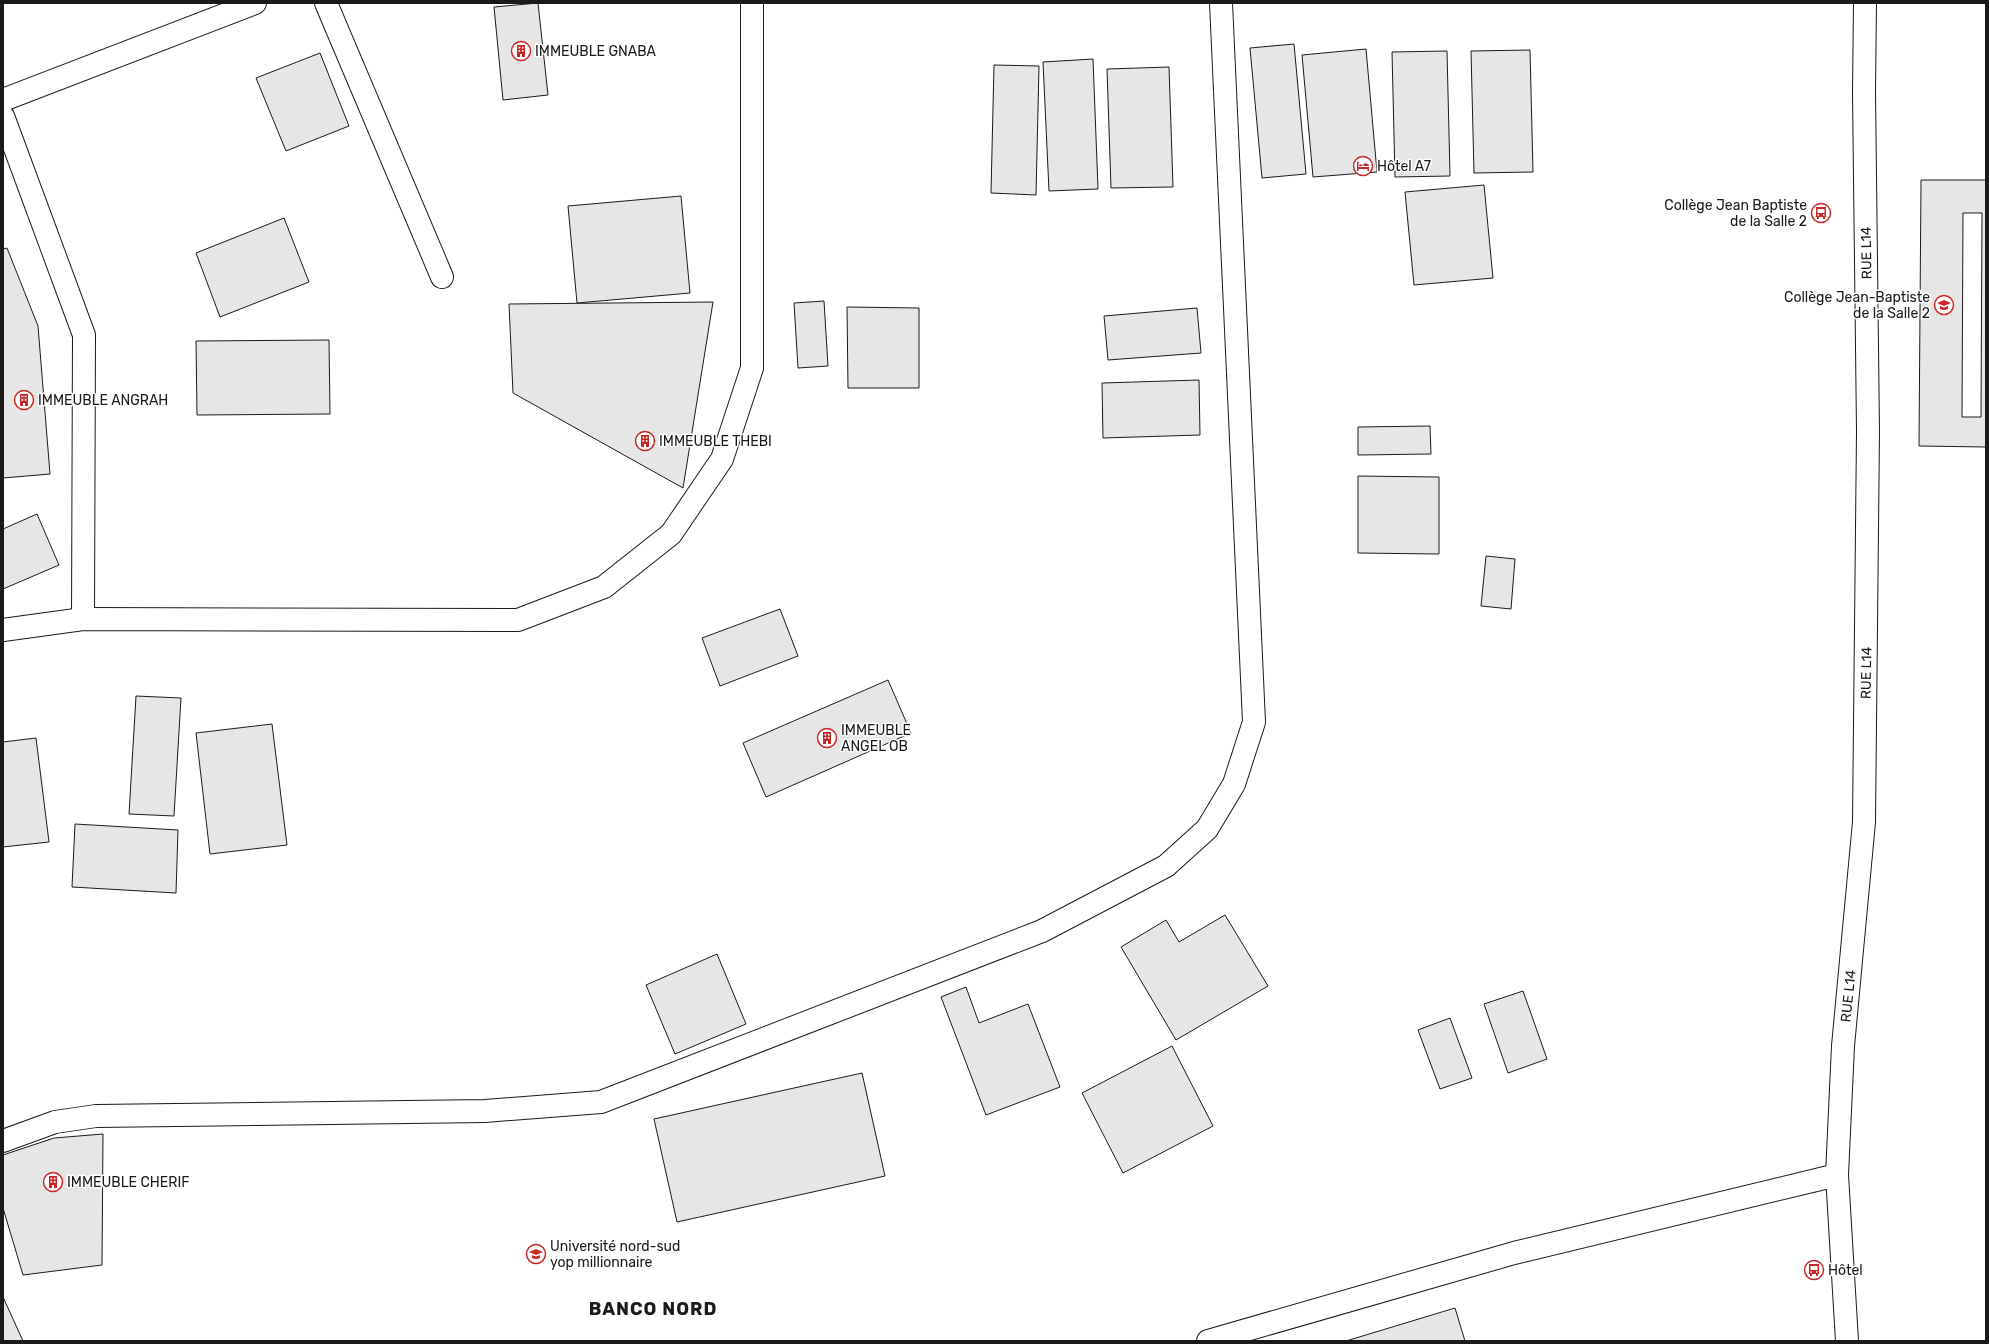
<svg xmlns="http://www.w3.org/2000/svg" width="1989" height="1344" font-family="Rubik,sans-serif">
<style>
.building{fill:#e6e6e6;stroke:#1a1a1a;fill-rule:evenodd}
.lines{fill:none;stroke-linecap:round;stroke-linejoin:round}
.minor-casing{stroke:#1a1a1a;stroke-width:24}
.minor{stroke:#fff;stroke-width:22}
.labels{text-anchor:middle;stroke-width:3;stroke-linejoin:round;paint-order:stroke}
.poi-label{font-size:14px;fill:#1a1a1a;stroke:#fff;text-anchor:start}
.street-label{font-size:14px;fill:#1a1a1a;stroke:#fff}
.district-label{font-size:18px;font-weight:bold;letter-spacing:1px;fill:#1a1a1a;stroke:#fff}
</style>
<rect width="100%" height="100%" fill="#fff"/>
<g class="building">
<polygon points="538,3 548,95 503,100 494,7"/>
<polygon points="1294,44 1306,174 1262,178 1250,48"/>
<polygon points="1366,49 1377,172 1313,177 1302,55"/>
<polygon points="1530,50 1533,172 1474,173 1471,51"/>
<polygon points="1447,51 1450,176 1395,177 1392,52"/>
<polygon points="320,53 349,126 286,151 256,78"/>
<polygon points="1093,59 1098,189 1049,191 1043,62"/>
<polygon points="994,65 1039,66 1036,195 991,193"/>
<polygon points="1169,67 1173,187 1111,188 1107,69"/>
<path d="M1921,180H1986V447L1919,446ZM1963,213H1982L1981,417H1962Z"/>
<polygon points="1484,185 1493,278 1414,285 1405,192"/>
<polygon points="681,196 690,293 577,303 568,206"/>
<polygon points="284,218 309,282 220,317 196,253"/>
<polygon points="7,248 38,326 50,474 3,478 3,249"/>
<polygon points="824,301 828,366 798,368 794,303"/>
<polygon points="713,302 683,488 513,393 509,304"/>
<polygon points="847,307 919,308 919,388 848,388"/>
<polygon points="1197,308 1201,353 1108,360 1104,316"/>
<polygon points="329,340 330,414 197,415 196,341"/>
<polygon points="1199,380 1200,435 1103,438 1102,383"/>
<polygon points="1430,426 1431,454 1358,455 1358,427"/>
<polygon points="1358,476 1439,477 1439,554 1358,553"/>
<polygon points="37,514 59,565 3,589 3,529"/>
<polygon points="1486,556 1515,559 1511,609 1481,606"/>
<polygon points="780,609 798,656 720,686 702,638"/>
<polygon points="888,680 911,733 766,797 743,743"/>
<polygon points="136,696 181,698 174,816 129,814"/>
<polygon points="272,724 287,845 210,854 196,733"/>
<polygon points="36,738 49,842 3,847 3,742"/>
<polygon points="75,824 178,830 176,893 72,887"/>
<polygon points="1225,915 1268,986 1176,1040 1121,947 1166,920 1179,942"/>
<polygon points="717,954 746,1024 675,1054 646,985"/>
<polygon points="966,987 979,1023 1028,1004 1060,1087 986,1115 941,997"/>
<polygon points="1523,991 1547,1059 1508,1073 1484,1004"/>
<polygon points="1450,1018 1472,1078 1440,1089 1418,1030"/>
<polygon points="1172,1046 1213,1126 1123,1173 1082,1093"/>
<polygon points="862,1073 885,1176 677,1222 654,1119"/>
<polygon points="103,1134 102,1265 23,1275 3,1208 3,1155 54,1138"/>
<polygon points="3,1297 23,1341 3,1341"/>
<polygon points="1455,1308 1465,1341 1346,1341"/>
</g>
<g class="lines">
<g class="minor-casing">
<g id="minor">
<polyline points="326,3 442,277"/>
<polyline points="3,100 255,3"/>
<polyline points="3,116 84,335 83,619"/>
<polyline points="3,630 83,619 518,620 604,587 671,534 722,459 752,368 752,3"/>
<polyline points="3,1141 55,1122 96,1116 485,1111 601,1102 1042,931 1166,866 1207,829 1234,784 1254,722 1221,3"/>
<polyline points="1208,1341 1514,1253 1837,1175"/>
<polyline points="1847,1341 1837,1175 1843,1046 1864,822 1868,431 1864,92 1865,3"/>
</g>
</g>
<use href="#minor" class="minor"/>
</g>
<defs>
<g id="building-ring" transform="scale(1)"><circle r="9.5" fill="#fff" stroke="#c62828" stroke-width="1.5"/><path d="M-4-6H4V6H1V3H-1V6H-4ZM-2.5-4.3h1.7v1.8h-1.7ZM.8-4.3h1.7v1.8H.8ZM-2.5-1h1.7V.8h-1.7ZM.8-1h1.7V.8H.8Z" fill="#c62828"/></g>
<g id="hotel-ring" transform="scale(1)"><circle r="9.5" fill="#fff" stroke="#c62828" stroke-width="1.5"/><path d="M-6-4.5h1.5V1H6V5H4.5V3h-9V5H-6ZM-4 0a1.8 1.8 0 1 1 3.6 0ZM.5 0V-2.5h3Q6-2.5 6 0Z" fill="#c62828"/></g>
<g id="bus-ring" transform="scale(1)"><circle r="9.5" fill="#fff" stroke="#c62828" stroke-width="1.5"/><path d="M-5-6H5V4H4V6H2V4H-2V6H-4V4H-5ZM-3.5-4V0h7V-4ZM-3.5 1.2v1.5H-2V1.2ZM2 1.2v1.5H3.5V1.2Z" fill="#c62828"/></g>
<g id="school-ring" transform="scale(1)"><circle r="9.5" fill="#fff" stroke="#c62828" stroke-width="1.5"/><path d="M0-5L7-2L0 1L-7-2ZM-4 1L0 2.5L4 1V4Q0 6-4 4Z" fill="#c62828"/></g>
<g id="university-ring" transform="scale(1)"><circle r="9.5" fill="#fff" stroke="#c62828" stroke-width="1.5"/><path d="M0-5L7-2L0 1L-7-2ZM-4 1L0 2.5L4 1V4Q0 6-4 4Z" fill="#c62828"/></g>
</defs>
<g fill-rule="evenodd">
<use href="#building-ring" x="521" y="51"/>
<use href="#hotel-ring" x="1363" y="166"/>
<use href="#bus-ring" x="1821" y="213"/>
<use href="#school-ring" x="1944" y="305"/>
<use href="#building-ring" x="24" y="400"/>
<use href="#building-ring" x="645" y="441"/>
<use href="#building-ring" x="827" y="738"/>
<use href="#building-ring" x="53" y="1182"/>
<use href="#university-ring" x="536" y="1254"/>
<use href="#bus-ring" x="1814" y="1270"/>
</g>
<g class="labels">
<g class="poi-label">
<text x="535" y="56">IMMEUBLE GNABA</text>
<text x="1377" y="171">Hôtel A7</text>
<text x="1807" y="210" text-anchor="end">Collège Jean Baptiste<tspan x="1807" dy="16">de la Salle 2</tspan></text>
<text x="1930" y="302" text-anchor="end">Collège Jean-Baptiste<tspan x="1930" dy="16">de la Salle 2</tspan></text>
<text x="38" y="405">IMMEUBLE ANGRAH</text>
<text x="659" y="446">IMMEUBLE THEBI</text>
<text x="841" y="735">IMMEUBLE<tspan x="841" dy="16">ANGEL OB</tspan></text>
<text x="67" y="1187">IMMEUBLE CHERIF</text>
<text x="550" y="1251">Université nord-sud<tspan x="550" dy="16">yop millionnaire</tspan></text>
<text x="1828" y="1275">Hôtel</text>
</g>
<g class="street-label">
<text transform="translate(1866 253) rotate(-91)" y="5">RUE L14</text>
<text transform="translate(1866 673) rotate(-89)" y="5">RUE L14</text>
<text transform="translate(1848 996) rotate(-84)" y="5">RUE L14</text>
</g>
<g class="district-label">
<text x="653" y="1315">BANCO NORD</text>
</g>
</g>
<rect width="1989" height="1344" fill="none" stroke="#1a1a1a" stroke-width="8"/>
</svg>
